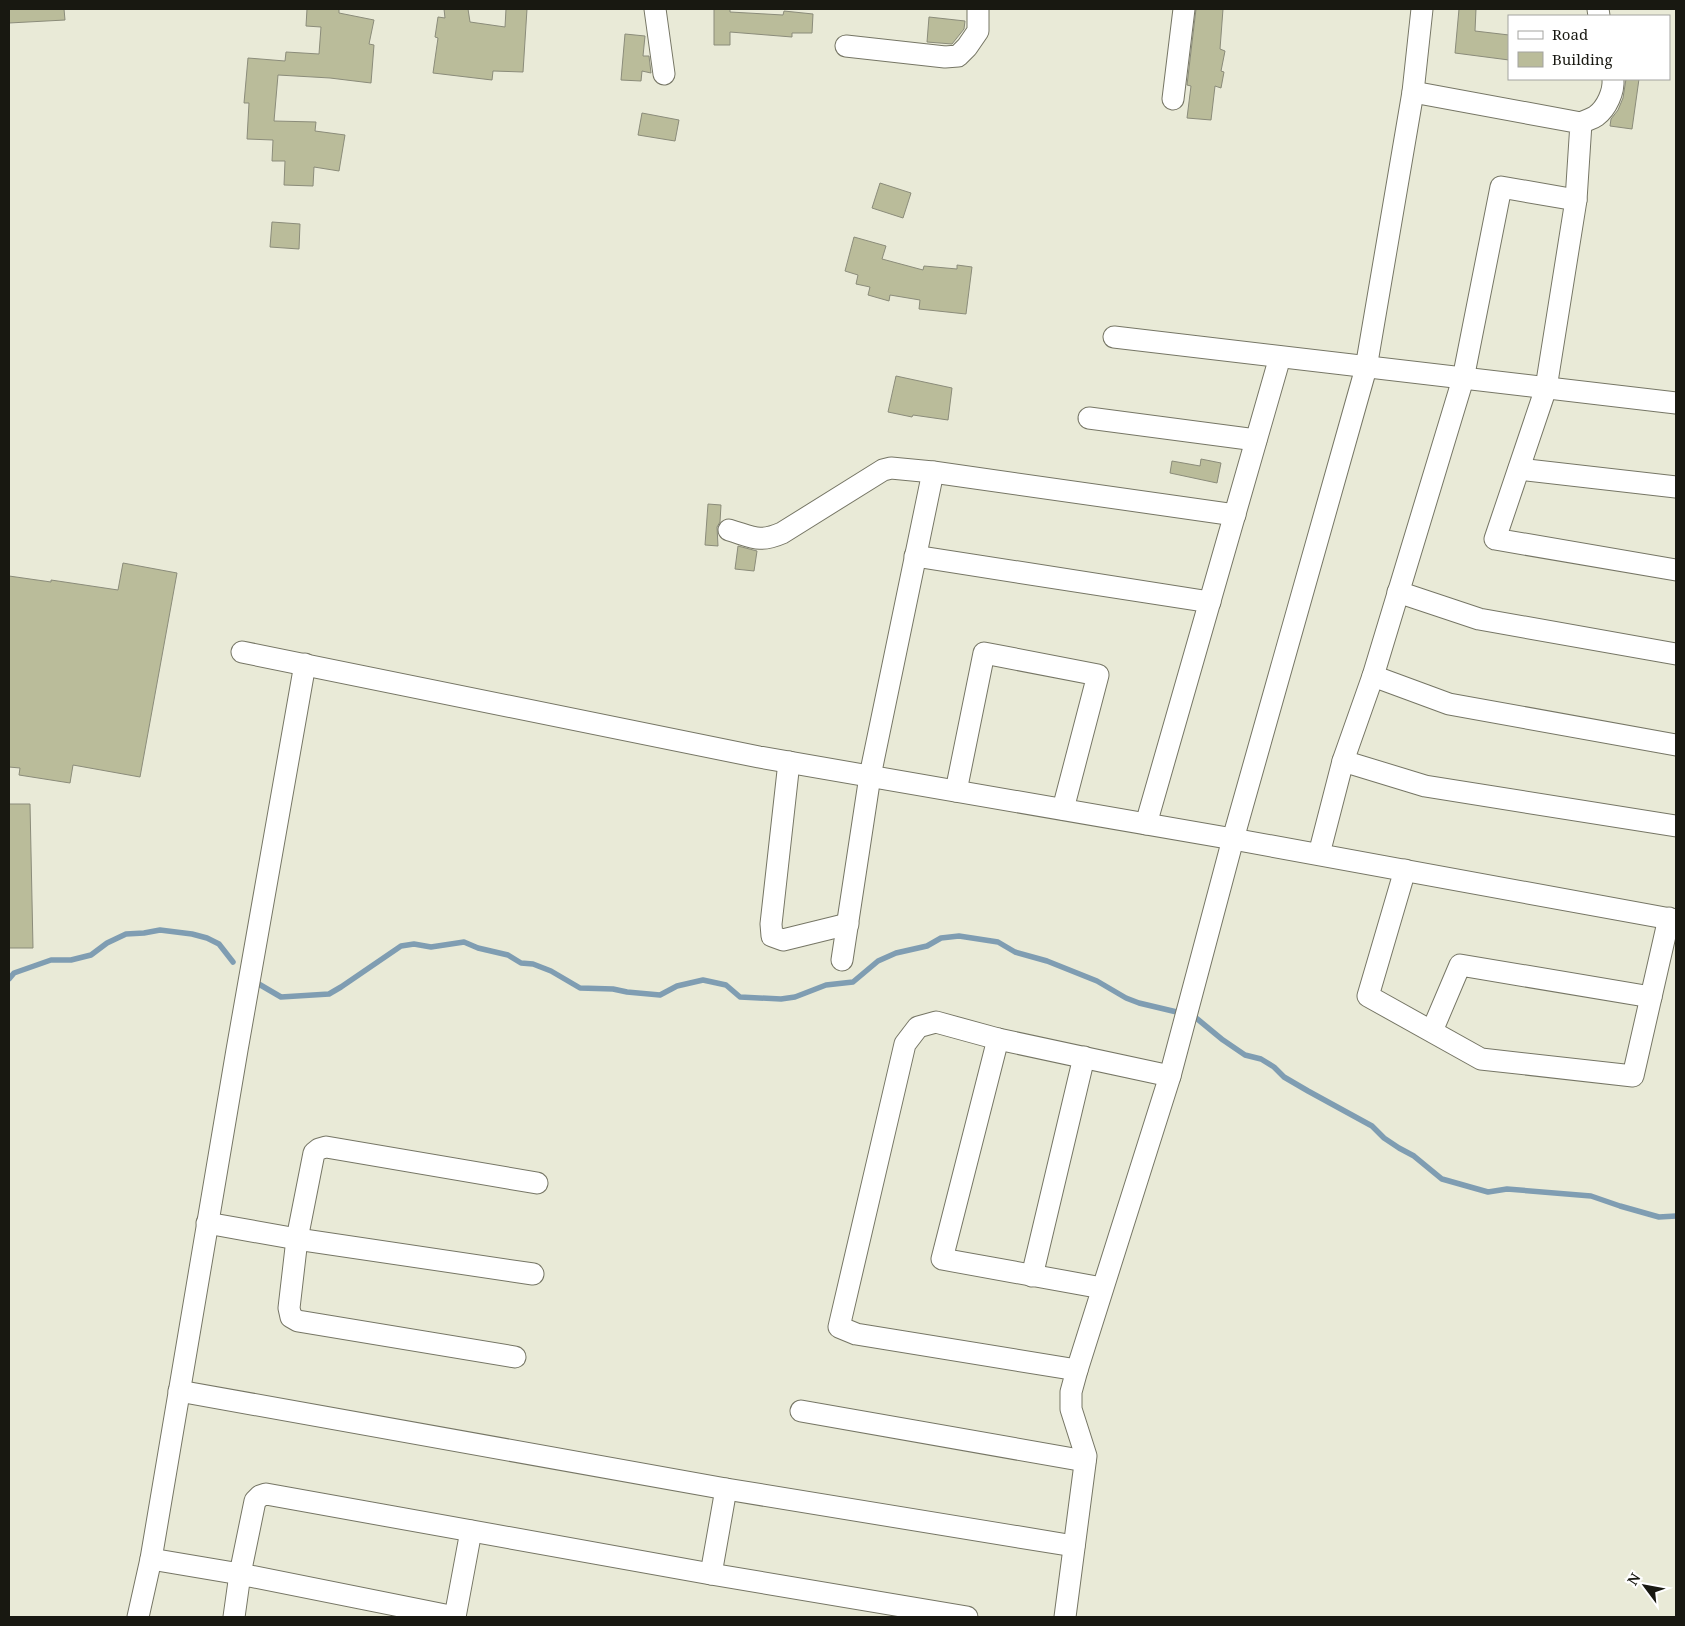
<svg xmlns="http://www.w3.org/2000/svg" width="1685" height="1626" font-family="'Noto Serif',serif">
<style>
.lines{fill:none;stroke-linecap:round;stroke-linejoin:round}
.stream{stroke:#7f9db2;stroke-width:5.5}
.building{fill:#babc9a;stroke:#8b8c7a}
.street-casing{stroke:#767665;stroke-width:23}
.street{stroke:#fff;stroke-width:21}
</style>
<rect width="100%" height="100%" fill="#e9ead7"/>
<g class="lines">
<g class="stream">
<polyline points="9,979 14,973 51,960 71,960 91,955 107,943 126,934 144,933 160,930 192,934 207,938 219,944 233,962"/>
<polyline points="257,983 281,997 329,994 341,987 401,946 414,944 431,947 464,942 478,948 508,955 521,963 533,964 551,971 580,988 613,989 627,992 660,995 677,986 703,980 726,985 740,997 781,999 795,997 826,985 853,982 878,961 896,953 927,946 941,938 959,936 998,942 1015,952 1047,961 1097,981 1126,998 1139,1003 1181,1013"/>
<polyline points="1190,1015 1195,1017 1223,1040 1245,1055 1261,1059 1274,1067 1284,1077 1308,1091 1372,1126 1384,1138 1399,1148 1414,1156 1442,1179 1488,1192 1507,1189 1591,1196 1620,1206 1659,1217 1676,1216"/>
</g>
</g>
<g class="building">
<polygon points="9,9 64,9 65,20 9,23"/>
<polygon points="307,9 339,9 339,13 374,20 369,44 374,45 371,83 330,78 278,75 274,121 316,122 315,131 345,135 339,171 314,167 313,186 284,185 285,161 272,161 273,140 247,139 249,103 244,103 248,58 285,61 286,52 319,54 321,27 306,26"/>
<polygon points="444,9 468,9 470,22 505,27 506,9 527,9 523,72 493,71 492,80 433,73 438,38 435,37 438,17 445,18"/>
<polygon points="714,9 730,9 730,12 783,15 784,11 813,14 812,33 792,33 792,37 730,32 730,45 714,45"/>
<polygon points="1196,9 1223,9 1220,49 1225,51 1221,71 1224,72 1221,88 1215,86 1211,120 1187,118 1191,86 1187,85"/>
<polygon points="1459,9 1476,9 1475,31 1509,35 1509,60 1455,53"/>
<polygon points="929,17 965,21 964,29 952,44 927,42"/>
<polygon points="625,34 645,36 643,56 649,56 651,73 642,71 641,81 621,80"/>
<polygon points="1626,79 1639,79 1632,129 1610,126 1611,119 1618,110 1623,98"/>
<polygon points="642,113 679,120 675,141 638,135"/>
<polygon points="880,183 911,193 903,218 872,208"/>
<polygon points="272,222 300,224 299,249 270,247"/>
<polygon points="854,237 886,246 882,259 923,270 924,266 957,269 957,265 972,267 966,314 919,309 920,300 890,295 889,301 868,295 870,287 856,284 858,275 845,271"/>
<polygon points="896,376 952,388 948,420 913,415 912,417 888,412"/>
<polygon points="1201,459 1221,463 1217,483 1170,473 1172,461 1200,466"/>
<polygon points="708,504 721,505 720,522 717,527 718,546 705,545"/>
<polygon points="738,546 757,551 754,571 735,569"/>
<polygon points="123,563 177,573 140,777 73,765 70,783 19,775 20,768 9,767 9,576 51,582 51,580 118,590"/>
<polygon points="9,804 30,804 33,948 9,948"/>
</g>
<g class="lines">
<g class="street-casing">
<g id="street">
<polyline points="655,9 664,74"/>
<polyline points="1598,9 1599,16"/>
<polyline points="846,46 945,57 958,56 967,47 978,31 978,9"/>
<polyline points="1413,92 1581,123 1576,200 1546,388 1495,539 1676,570"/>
<polyline points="1173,99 1184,9"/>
<path d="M1581,123C1586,120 1592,119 1596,116C1607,108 1614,91 1613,79"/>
<polyline points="1114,337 1676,403"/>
<polyline points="1089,418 1256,440"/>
<polyline points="1519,469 1676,487"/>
<path d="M729,530C753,537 759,543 782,533L883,470L891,468L933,472L1235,515"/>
<polyline points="915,556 1210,602"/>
<polyline points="1398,592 1479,619 1676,654"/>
<polyline points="242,652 759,757 1233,839 1676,920"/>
<polyline points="305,664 237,1050 151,1559 240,1574 255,1501 260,1496 266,1494 711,1574 967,1617"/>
<polyline points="1373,676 1449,704 1676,745"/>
<polyline points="1343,761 1425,786 1676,826"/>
<polyline points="789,762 771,924 772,936 783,940 848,924"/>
<polyline points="956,791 984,653 1098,675 1063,809"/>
<polyline points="1146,824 1280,357"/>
<polyline points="1319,854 1343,761 1373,676 1463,379 1501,187 1576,200"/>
<polyline points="1405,870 1368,996 1481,1059 1633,1076 1669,918"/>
<polyline points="842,960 870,776 933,472"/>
<polyline points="1432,1031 1460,965 1651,997"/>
<polyline points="998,1039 942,1259 1102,1288"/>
<polyline points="207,1223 297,1239 533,1274"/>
<polyline points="1032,1276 1084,1057"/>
<polyline points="515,1357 298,1321 291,1317 289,1308 297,1239 314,1153 319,1149 326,1147 537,1183"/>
<polyline points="1077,1370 1170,1076 1233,839 1366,368 1413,92 1422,9"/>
<polyline points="179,1391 726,1489 1074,1546"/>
<polyline points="801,1411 1085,1461"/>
<polyline points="711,1574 726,1489"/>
<polyline points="138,1617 151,1559"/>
<polyline points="234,1617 240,1574 455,1617"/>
<polyline points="455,1617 471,1531"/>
<polyline points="1065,1617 1086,1456 1071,1409 1071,1392 1077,1370 856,1334 839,1327 905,1044 918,1027 936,1022 998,1039 1170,1076"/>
</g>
</g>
<use href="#street" class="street"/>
</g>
<rect width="1685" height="1626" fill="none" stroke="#181811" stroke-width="20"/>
<rect x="1508" y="15" width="162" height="65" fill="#ffffff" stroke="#a3a3a0"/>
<rect x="1518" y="31" width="25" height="8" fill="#ffffff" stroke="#a3a3a0"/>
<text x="1552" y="40" font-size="15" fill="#181811">Road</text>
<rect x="1518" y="52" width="25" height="15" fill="#babc9a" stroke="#a3a3a0"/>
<text x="1552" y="65" font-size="15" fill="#181811">Building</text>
<g transform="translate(1645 1586) rotate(302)" stroke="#ffffff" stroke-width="4" paint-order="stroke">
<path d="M0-4L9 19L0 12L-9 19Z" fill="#181811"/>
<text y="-8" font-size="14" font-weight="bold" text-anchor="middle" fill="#181811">N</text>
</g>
</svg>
